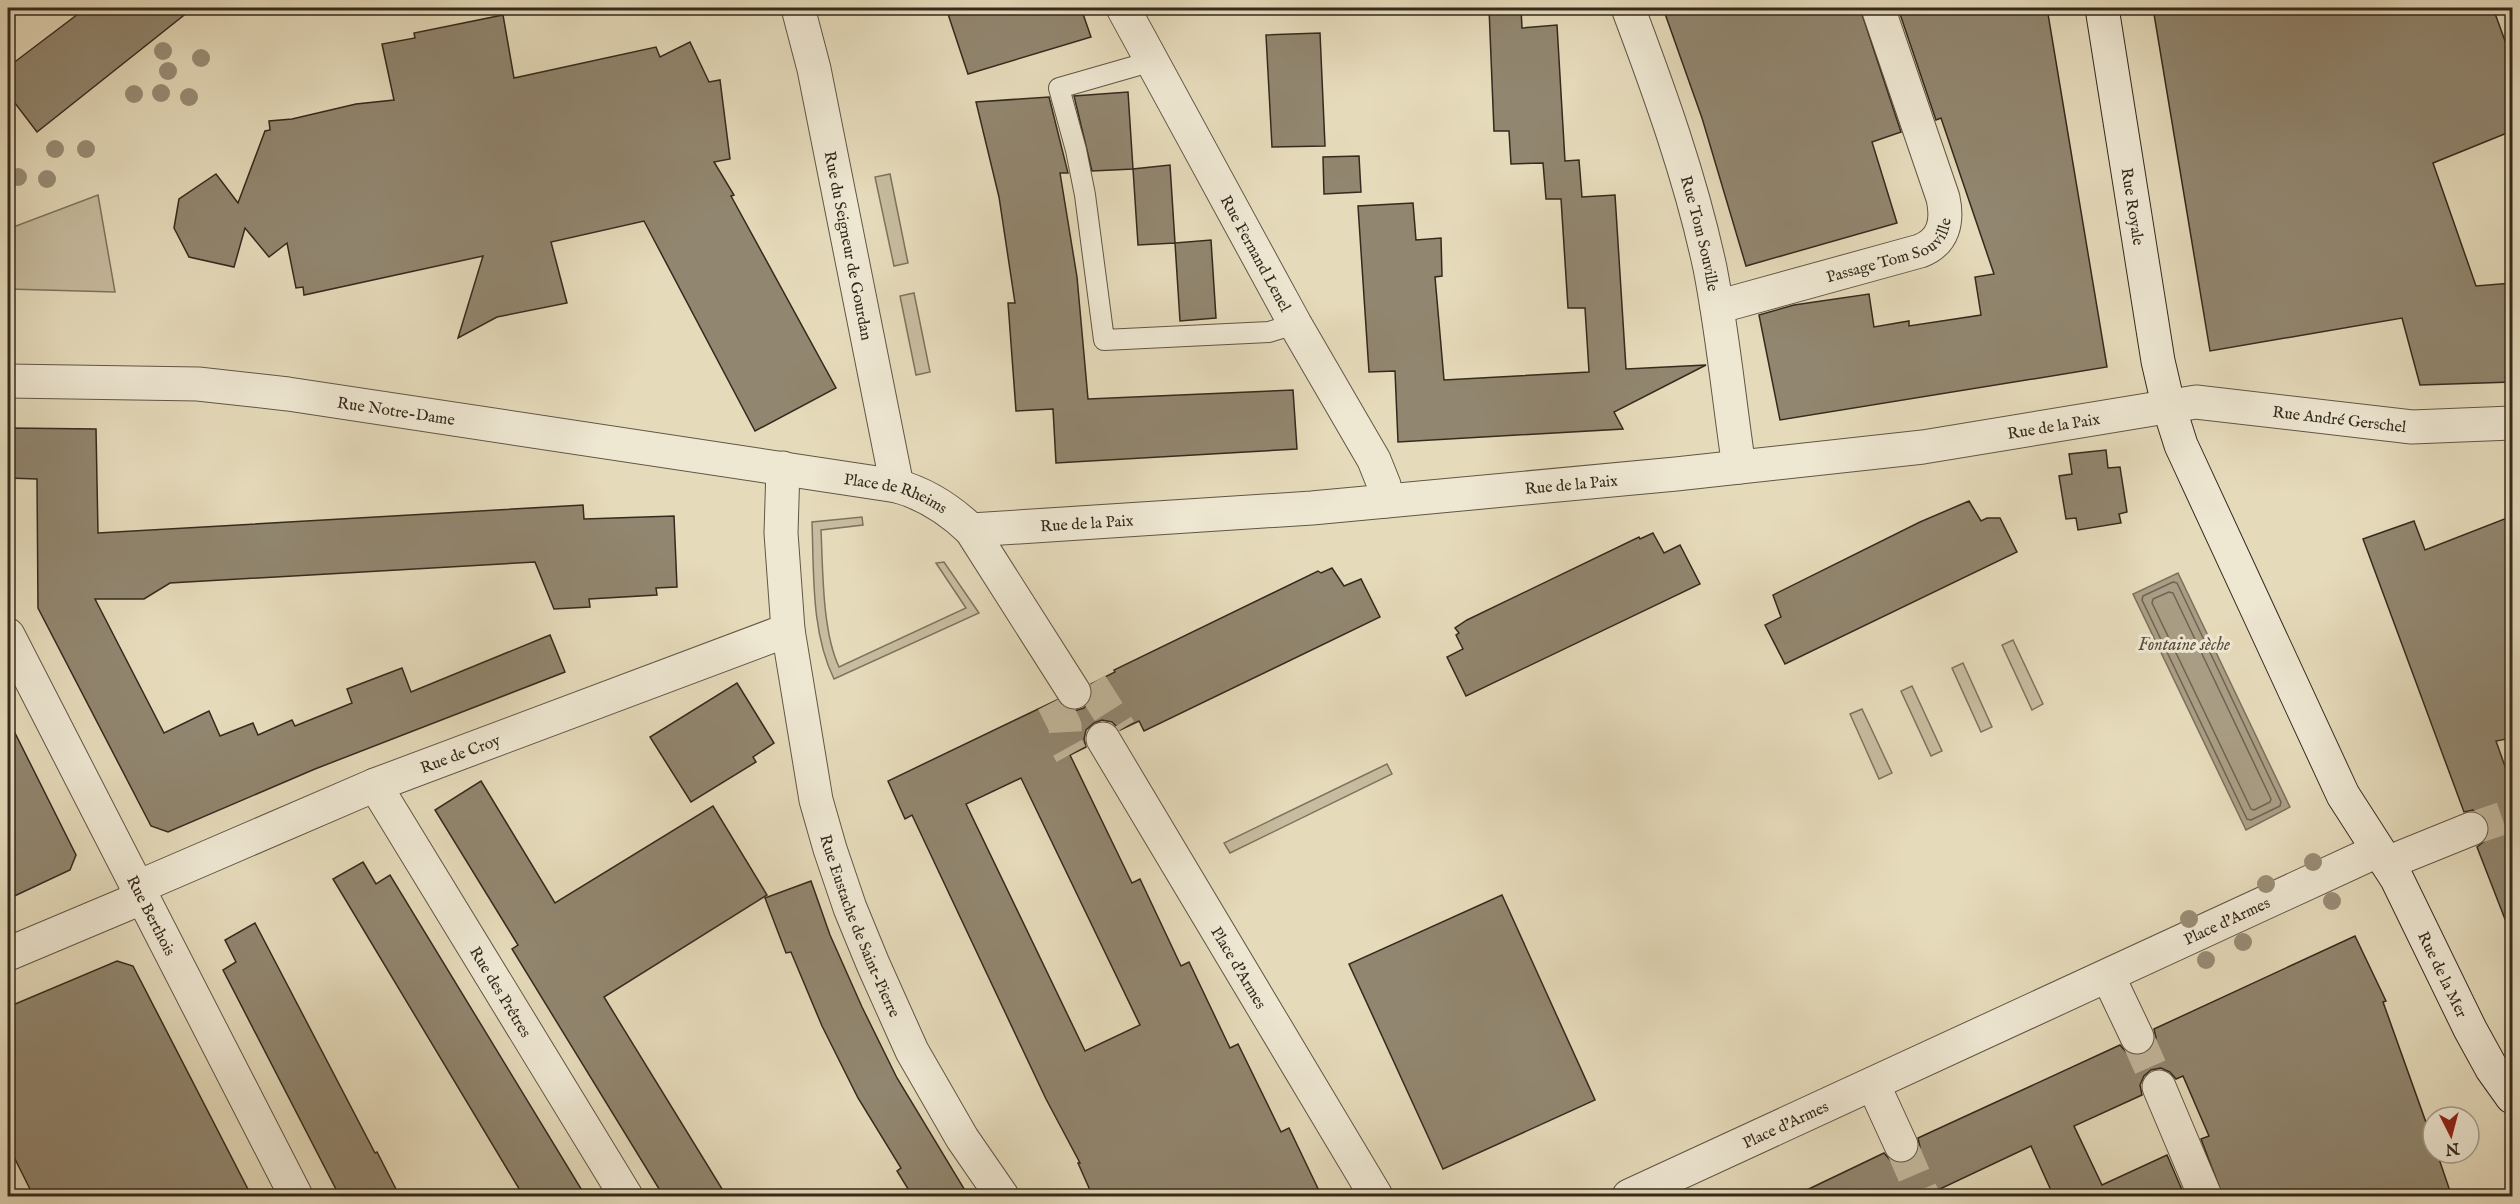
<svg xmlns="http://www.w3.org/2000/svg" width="2520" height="1204" font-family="'IM FELL English',serif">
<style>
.green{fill:#c7bc9f;stroke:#7e735e;stroke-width:1.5}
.water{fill:#a99e85;stroke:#7b705b;stroke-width:1.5}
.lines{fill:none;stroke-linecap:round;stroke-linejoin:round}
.shore{stroke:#6f6451;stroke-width:1.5}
.building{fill:#91866f;stroke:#352a1d;stroke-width:1.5;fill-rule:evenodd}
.street-tunnel{stroke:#c2b79b;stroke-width:33;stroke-dasharray:33 16;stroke-linecap:butt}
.lane-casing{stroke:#615644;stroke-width:22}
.street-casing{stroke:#615644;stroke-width:35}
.secondary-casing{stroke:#352a1d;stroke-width:35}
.lane{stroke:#eee7d2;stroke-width:20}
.street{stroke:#eee7d2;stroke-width:33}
.secondary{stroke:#eee7d2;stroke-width:33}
.tree{fill:#998d76}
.labels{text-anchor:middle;stroke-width:6;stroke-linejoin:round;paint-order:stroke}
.street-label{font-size:16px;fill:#352a1d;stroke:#eee7d2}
.water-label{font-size:18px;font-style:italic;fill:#584d3c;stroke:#eee7d2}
</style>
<rect width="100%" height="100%" fill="#e5daba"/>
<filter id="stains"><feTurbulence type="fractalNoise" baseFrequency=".00333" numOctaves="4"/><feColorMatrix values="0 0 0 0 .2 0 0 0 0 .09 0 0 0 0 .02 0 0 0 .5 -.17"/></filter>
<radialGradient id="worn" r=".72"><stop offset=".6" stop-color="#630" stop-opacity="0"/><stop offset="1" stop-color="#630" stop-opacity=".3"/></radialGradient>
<g class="green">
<polygon points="890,174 908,263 894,266 875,177"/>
<polygon points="98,195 115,292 8,289 8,229"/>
<polygon points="914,293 930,372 916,375 900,296"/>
<path d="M862,517L863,525L821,530C823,570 822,631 839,667L966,608L936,563L944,562L979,613L834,679C811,632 814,574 812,522Z"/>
<polygon points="2013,640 2043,704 2032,710 2002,645"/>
<polygon points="1963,663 1992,727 1981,732 1952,668"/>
<polygon points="1912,686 1942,751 1931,756 1901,691"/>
<polygon points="1862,709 1892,773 1879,779 1850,714"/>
<polygon points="1387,764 1392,774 1230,853 1224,843"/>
</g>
<polygon class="water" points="2178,573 2290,807 2246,830 2133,594"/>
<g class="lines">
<g class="shore">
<polygon points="2173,582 2177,583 2281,802 2280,806 2251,820 2247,819 2142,600 2143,596"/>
<polygon points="2169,592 2173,593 2271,799 2270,802 2254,810 2251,809 2152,603 2153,599"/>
</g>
</g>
<g class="building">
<polygon points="86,8 193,8 37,132 8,94 8,67"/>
<polygon points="946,8 1081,8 1091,37 968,74"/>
<polygon points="1489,8 1521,8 1522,28 1557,25 1565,161 1579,160 1582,197 1615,195 1626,369 1706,365 1614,412 1623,429 1398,442 1395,371 1369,372 1358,206 1413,203 1416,240 1441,238 1442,276 1435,277 1444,380 1589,372 1585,308 1568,308 1561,199 1546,199 1543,163 1511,164 1509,131 1494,131"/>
<polygon points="1663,8 1860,8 1901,132 1872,142 1897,223 1746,266 1702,118"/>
<polygon points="1898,8 2047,8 2107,367 1780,420 1759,315 1794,305 1869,294 1874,327 1909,321 1909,326 1981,315 1975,277 1994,274 1941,118 1936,120"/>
<polygon points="2153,8 2493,8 2512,60 2512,131 2433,163 2476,286 2512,283 2512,382 2420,385 2402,318 2210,351"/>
<polygon points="503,15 514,78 656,47 660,57 690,42 709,82 720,80 730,159 714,162 734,195 731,196 836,388 755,431 644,221 551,242 567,303 497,317 458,338 483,256 304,295 303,287 296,288 287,243 269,257 245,228 234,267 189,257 174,228 179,199 216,174 238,203 265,131 270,130 269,121 292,119 356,104 394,100 382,44 415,38 414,33"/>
<polygon points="1320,33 1325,146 1272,147 1266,35"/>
<polygon points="1128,92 1133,169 1092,171 1074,96"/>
<polygon points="1049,97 1068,173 1060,173 1077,277 1088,399 1293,390 1297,449 1056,463 1053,409 1016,411 1008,303 1015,303 999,197 976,102"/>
<polygon points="1359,156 1361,192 1324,194 1323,157"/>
<polygon points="1170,165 1175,243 1211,240 1216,318 1180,321 1175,243 1138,245 1133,169"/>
<polygon points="8,428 96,429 98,533 583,505 584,519 674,516 677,587 656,588 657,595 589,599 590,607 554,609 535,562 170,583 144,599 95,599 164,733 209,711 220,736 253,723 258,735 292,720 295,726 352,703 347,689 402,668 411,692 550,635 565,672 315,769 168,832 151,826 38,608 37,479 8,478"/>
<polygon points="2106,450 2108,468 2120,467 2127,512 2119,514 2121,523 2078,530 2076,518 2066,519 2059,476 2072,474 2069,454"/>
<polygon points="1969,501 1981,521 1987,518 2000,518 2017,552 1785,664 1765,625 1781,617 1773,595 1920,522"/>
<polygon points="2512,516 2512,738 2496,741 2512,786 2512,932 2510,932 2477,847 2486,840 2490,831 2489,823 2482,814 2473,810 2464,812 2363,539 2414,521 2425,550"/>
<polygon points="1653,533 1664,553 1680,545 1700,584 1466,696 1447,657 1463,649 1456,635 1459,633 1455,628 1467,620 1639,537 1640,539"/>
<path d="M1332,568L1344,586L1361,579L1380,617L1144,731L1139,721L1120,730L1112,722L1102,720L1094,723L1086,730L1084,739L1086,747L1070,755L1132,883L1140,879L1181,966L1189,962L1230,1048L1238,1044L1281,1132L1289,1128L1322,1197H1093L1078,1163H1080L1046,1099L912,815L905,819L888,781L1057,700L1066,709L1074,711L1084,708L1091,700L1093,692L1091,684L1115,672L1114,670L1318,571L1321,573ZM1021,778L1140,1025L1085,1051L966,804Z"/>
<polygon points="737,683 774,743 753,757 756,762 691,802 650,737"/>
<polygon points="8,719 76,855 70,870 8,899"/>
<polygon points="481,781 555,903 713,806 767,895 604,997 727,1197 664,1197 512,949 518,945 435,810"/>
<polygon points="363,862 376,884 390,875 586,1197 524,1197 333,879"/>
<polygon points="811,881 830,935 862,1007 897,1078 969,1197 913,1197 897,1171 901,1168 858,1098 822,1026 791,952 786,953 765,898"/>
<polygon points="1502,895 1595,1100 1443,1169 1349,964"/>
<polygon points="255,923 375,1153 377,1152 400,1197 340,1197 223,970 236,962 225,940"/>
<polygon points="2355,936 2386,1001 2383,1002 2433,1142 2433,1153 2437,1153 2452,1197 2223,1197 2201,1139 2209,1136 2183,1076 2176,1079 2170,1072 2161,1068 2151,1070 2144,1076 2140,1085 2142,1095 2074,1126 2102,1185 2167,1155 2185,1197 2054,1197 2031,1146 1923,1197 1792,1197 1884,1153 1891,1161 1899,1164 1909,1162 1917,1155 1920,1147 1918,1138 2120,1045 2127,1053 2135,1056 2144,1054 2153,1047 2156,1038 2154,1029"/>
<polygon points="117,961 133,966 252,1197 34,1197 8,1145 8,1007"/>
</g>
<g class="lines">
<g class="street-tunnel">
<polyline points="1091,684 1120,730"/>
<polyline points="1053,702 1065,726 1066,745 1071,754"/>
<polyline points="2471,829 2512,815"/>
<polyline points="2137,1037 2159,1087"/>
<polyline points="1901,1145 1923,1196"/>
</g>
<g class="lane-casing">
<polyline id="lane" points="1153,61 1059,88 1076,150 1085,195 1104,340 1269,332 1295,324"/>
</g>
<g class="street-casing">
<g id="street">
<path id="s1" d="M798,8L814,69L897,486"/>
<path id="s2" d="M1123,8L1295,324L1374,460L1384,485L1386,501"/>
<path id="s3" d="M1628,8C1660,93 1691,179 1710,268C1723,334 1729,401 1739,467"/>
<path id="s4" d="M1717,307L1920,251C1944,242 1948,221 1943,198L1878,8"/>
<path id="s5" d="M8,381L198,384L288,394L897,486C926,494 949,509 971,530L1074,692"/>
<path id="s6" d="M783,468L781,533L788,630L816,800L830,849L850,908L873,964L912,1051L962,1138L1002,1196"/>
<path id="s7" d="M971,530L1312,508L1676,474L1923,447L2196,402L2412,427L2512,423"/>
<path id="s8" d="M8,635L296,1196"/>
<path id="s9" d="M1103,739L1376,1196"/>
<path id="s10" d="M375,785L626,1196"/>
<polyline points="2387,863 2471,829"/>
<path id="s11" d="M136,888L375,785L788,630"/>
<polyline points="8,954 141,898"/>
<polyline points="2108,976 2137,1037"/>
<polyline points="1873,1084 1901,1145"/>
<polyline points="2159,1087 2205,1196"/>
<path id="s12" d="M1629,1196L2377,851"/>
</g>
</g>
<g class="secondary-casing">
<g id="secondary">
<path id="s13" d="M2102,8L2158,361L2168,404L2181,445L2343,795L2397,879L2470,1029L2492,1069L2512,1097"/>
</g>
</g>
<use href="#lane" class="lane"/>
<use href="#street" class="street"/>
<use href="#secondary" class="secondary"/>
</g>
<g class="tree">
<circle cx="163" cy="51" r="9"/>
<circle cx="201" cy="58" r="9"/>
<circle cx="168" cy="71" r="9"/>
<circle cx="161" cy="93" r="9"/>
<circle cx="134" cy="94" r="9"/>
<circle cx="189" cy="97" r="9"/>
<circle cx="55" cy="149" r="9"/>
<circle cx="86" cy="149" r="9"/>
<circle cx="18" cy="177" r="9"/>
<circle cx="47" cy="179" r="9"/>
<circle cx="2313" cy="862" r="9"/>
<circle cx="2266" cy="884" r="9"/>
<circle cx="2332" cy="901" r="9"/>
<circle cx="2189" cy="919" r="9"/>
<circle cx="2243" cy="942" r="9"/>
<circle cx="2206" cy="960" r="9"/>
</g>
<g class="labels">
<g class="street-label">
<text dy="6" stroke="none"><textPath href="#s13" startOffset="201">Rue Royale</textPath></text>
<text dy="6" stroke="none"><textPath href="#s3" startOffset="237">Rue Tom Souville</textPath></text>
<text dy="6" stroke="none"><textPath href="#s4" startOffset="184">Passage Tom Souville</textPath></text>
<text dy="6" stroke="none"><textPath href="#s1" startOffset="243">Rue du Seigneur de Gourdan</textPath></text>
<text dy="6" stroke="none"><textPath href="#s2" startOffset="279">Rue Fernand Lenel</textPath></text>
<text dy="6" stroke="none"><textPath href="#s5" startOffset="390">Rue Notre-Dame</textPath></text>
<text dy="6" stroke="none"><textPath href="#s7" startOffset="1377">Rue André Gerschel</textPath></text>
<text dy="6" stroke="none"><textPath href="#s7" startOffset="1088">Rue de la Paix</textPath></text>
<text dy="6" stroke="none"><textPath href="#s7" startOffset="602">Rue de la Paix</textPath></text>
<text dy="6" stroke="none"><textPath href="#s5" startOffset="897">Place de Rheims</textPath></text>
<text dy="6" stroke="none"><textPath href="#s7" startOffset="116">Rue de la Paix</textPath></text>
<text dy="6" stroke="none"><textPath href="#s11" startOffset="351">Rue de Croy</textPath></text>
<text dy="6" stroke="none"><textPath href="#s8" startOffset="315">Rue Berthois</textPath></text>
<text dy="6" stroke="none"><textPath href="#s12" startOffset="658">Place d'Armes</textPath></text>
<text dy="6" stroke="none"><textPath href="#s6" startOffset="468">Rue Eustache de Saint-Pierre</textPath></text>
<text dy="6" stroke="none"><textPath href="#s9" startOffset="266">Place d'Armes</textPath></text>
<text dy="6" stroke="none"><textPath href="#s13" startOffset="1036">Rue de la Mer</textPath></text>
<text dy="6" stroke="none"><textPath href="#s10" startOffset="242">Rue des Prêtres</textPath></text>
<text dy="6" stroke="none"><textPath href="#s12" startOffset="172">Place d'Armes</textPath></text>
</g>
<g class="water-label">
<text x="2184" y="650">Fontaine sèche</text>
</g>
</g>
<rect width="2520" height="1204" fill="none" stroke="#e5daba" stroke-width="30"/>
<rect x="9" y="9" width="2502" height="1186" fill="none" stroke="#352a1d" stroke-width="3"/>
<rect x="15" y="15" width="2490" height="1174" fill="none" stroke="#352a1d" stroke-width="1.5"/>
<g transform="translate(2451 1135) rotate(174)"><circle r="28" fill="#eee7d2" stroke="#a49b8a" stroke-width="1.5"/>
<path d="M0-4.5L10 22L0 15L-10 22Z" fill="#8f2418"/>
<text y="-9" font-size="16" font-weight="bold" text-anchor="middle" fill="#352a1d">N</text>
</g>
<rect width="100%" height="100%" filter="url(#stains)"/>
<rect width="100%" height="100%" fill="url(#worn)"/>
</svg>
